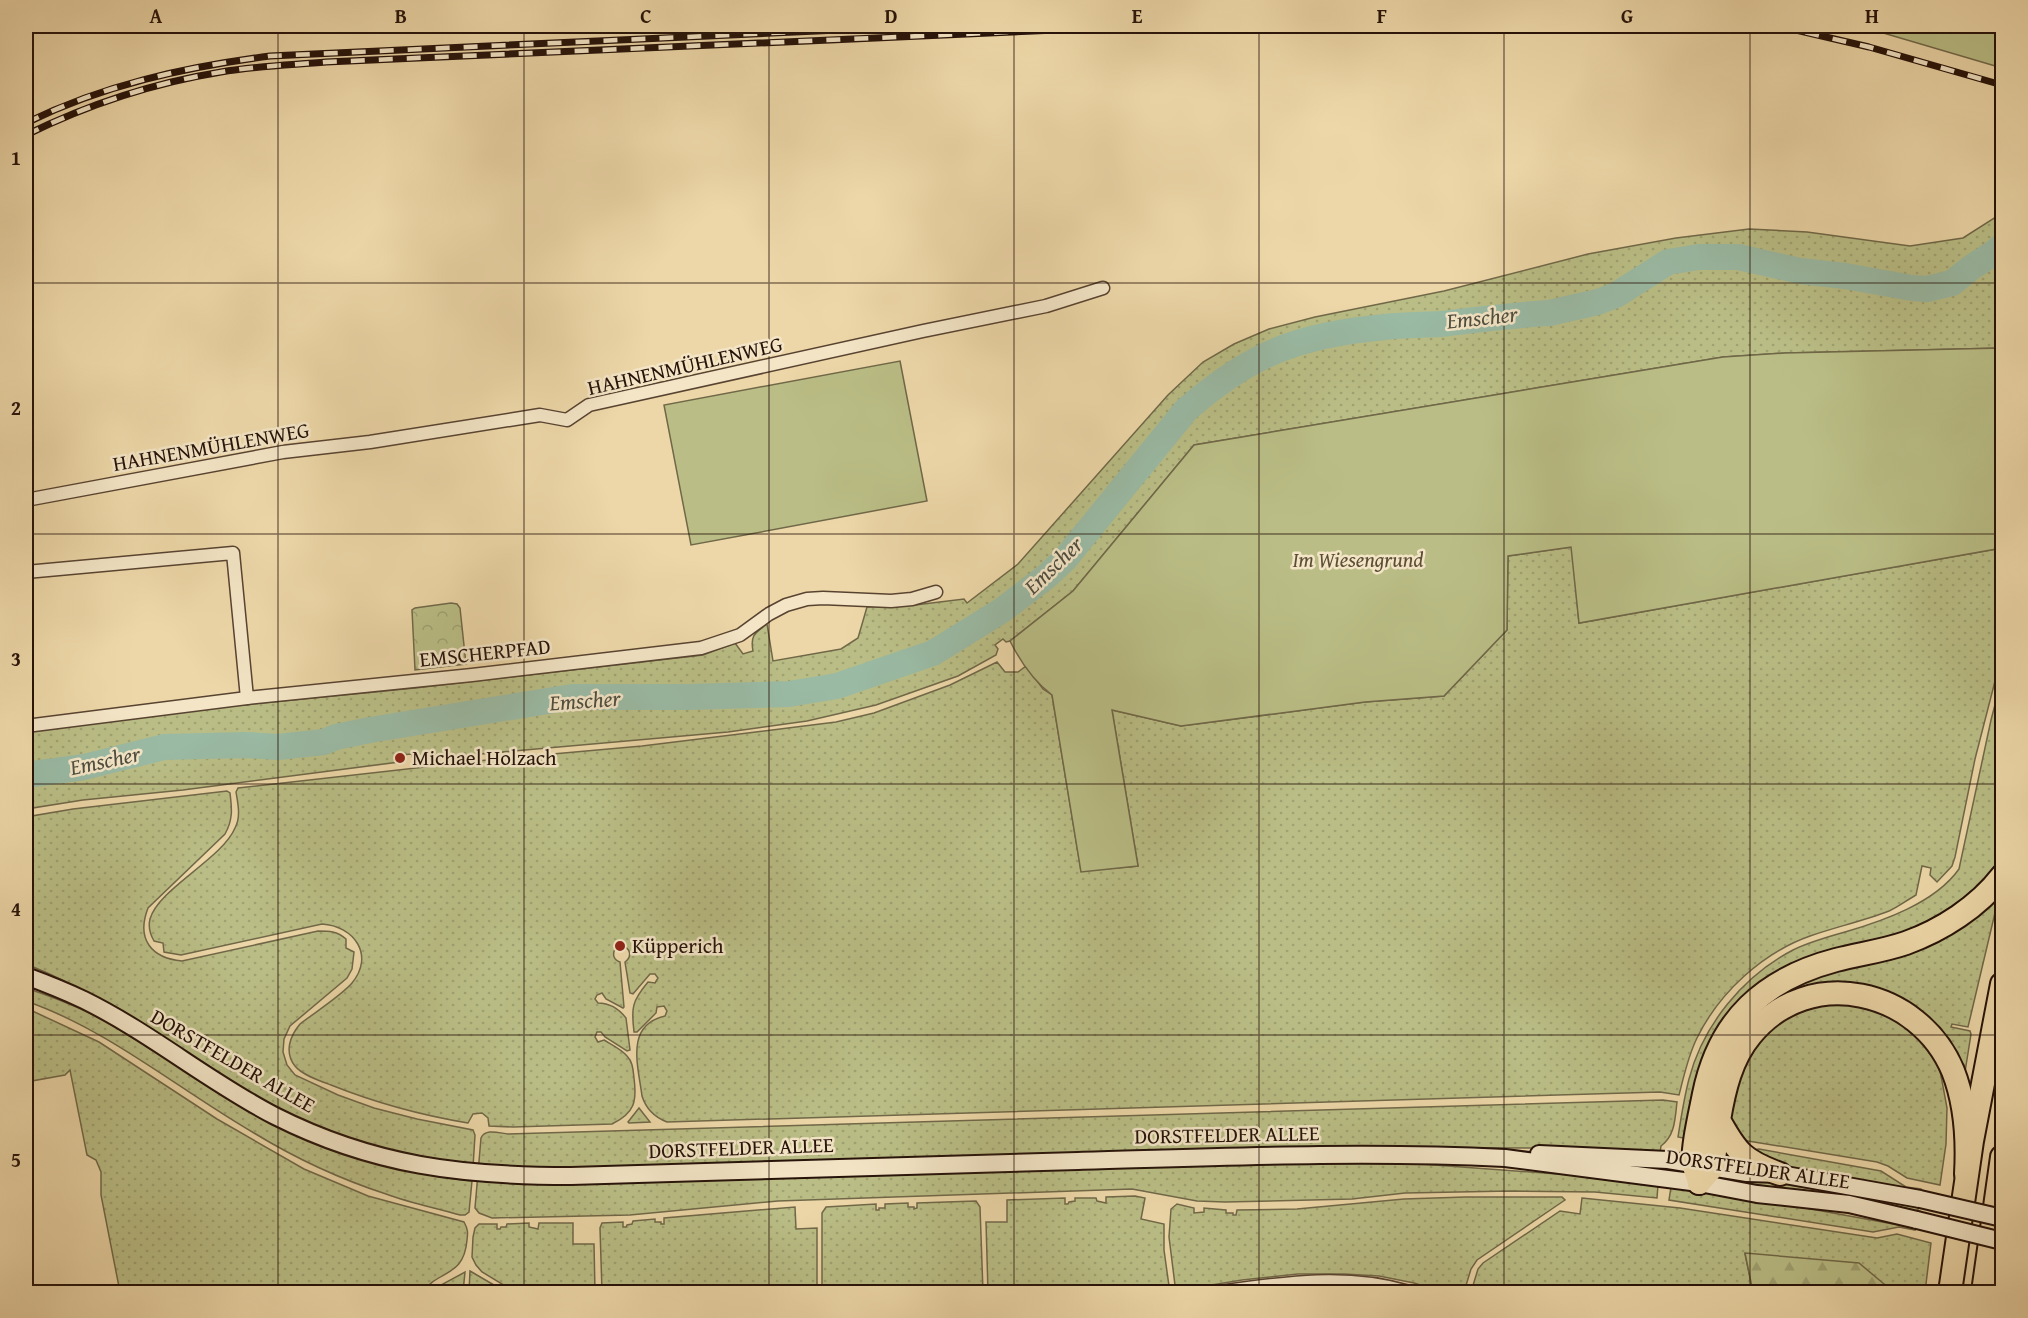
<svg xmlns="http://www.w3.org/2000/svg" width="2028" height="1318" font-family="'Gentium Book Plus',serif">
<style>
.grass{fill:url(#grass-dots);stroke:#706848;stroke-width:1.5}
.forest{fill:url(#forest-firs);stroke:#706848;stroke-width:1.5}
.park{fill:url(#park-crowns);stroke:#706848;stroke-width:1.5}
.garden{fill:#babe86;stroke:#706848;stroke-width:1.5}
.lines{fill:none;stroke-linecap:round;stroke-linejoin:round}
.river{stroke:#9abaa4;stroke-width:26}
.minor-casing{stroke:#584331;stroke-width:15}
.secondary-casing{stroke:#261209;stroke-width:20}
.motorway-casing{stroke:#261209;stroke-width:26}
.minor{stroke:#f3e5c6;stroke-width:12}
.secondary{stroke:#f3e5c6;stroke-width:16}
.motorway{stroke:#edd7a8;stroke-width:22}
.rail-casing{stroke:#261209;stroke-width:7}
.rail{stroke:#f3e5c6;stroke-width:4.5;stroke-dasharray:14;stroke-linecap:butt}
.secondary-bridge-casing{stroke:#261209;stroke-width:20;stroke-linecap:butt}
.secondary-bridge{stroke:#f3e5c6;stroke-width:16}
.grid{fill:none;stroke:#261209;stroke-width:1.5;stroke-opacity:0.55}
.poi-dot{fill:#8f2418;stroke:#f3e5c6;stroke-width:2}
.labels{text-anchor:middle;stroke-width:5;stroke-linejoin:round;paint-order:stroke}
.street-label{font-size:21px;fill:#261209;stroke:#f3e5c6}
.park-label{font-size:21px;font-style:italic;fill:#5a4e35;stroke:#f3e5c6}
.poi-label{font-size:21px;fill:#261209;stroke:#f3e5c6;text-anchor:start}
.water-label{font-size:22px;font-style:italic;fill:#4f4d3f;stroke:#f3e5c6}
.neatline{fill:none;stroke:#261209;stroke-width:2}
.grid-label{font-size:20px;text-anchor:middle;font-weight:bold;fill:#261209}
</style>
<defs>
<pattern id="grass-dots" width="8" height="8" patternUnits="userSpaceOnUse" patternTransform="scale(1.5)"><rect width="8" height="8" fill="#babe86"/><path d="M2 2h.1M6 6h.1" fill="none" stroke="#a0a272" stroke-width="1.8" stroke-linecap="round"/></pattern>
<pattern id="forest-firs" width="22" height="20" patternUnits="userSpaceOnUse" patternTransform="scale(1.5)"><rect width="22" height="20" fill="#babe86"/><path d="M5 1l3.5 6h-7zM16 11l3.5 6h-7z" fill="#a0a272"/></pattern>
<pattern id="park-crowns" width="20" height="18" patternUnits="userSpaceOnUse" patternTransform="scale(1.5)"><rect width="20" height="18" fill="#babe86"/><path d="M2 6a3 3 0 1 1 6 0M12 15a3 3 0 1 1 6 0" fill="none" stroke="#a0a272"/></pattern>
</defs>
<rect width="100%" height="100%" fill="#edd7a8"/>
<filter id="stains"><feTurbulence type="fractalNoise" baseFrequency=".00333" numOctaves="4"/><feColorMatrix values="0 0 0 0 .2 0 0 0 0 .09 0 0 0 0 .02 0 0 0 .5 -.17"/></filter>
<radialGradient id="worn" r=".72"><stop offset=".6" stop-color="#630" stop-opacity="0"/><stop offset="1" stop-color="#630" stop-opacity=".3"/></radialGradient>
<g class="grass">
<path d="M2002,213V348L1785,353L1723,357L1194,445L1073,591L1010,641L1006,642L1003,639L995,645L998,649L996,655L958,676L876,705L807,721L728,732L413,760L412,754L399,755V762L183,790L83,800L26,809V732L221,707L415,688L703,655L735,643L743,654L753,651C750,635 755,633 767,624L773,661L841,649L858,638L867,607L915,605L964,599L967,603L1018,564L1168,395L1203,362L1234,344L1269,329L1315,317L1444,291L1588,254L1676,238L1749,229L1807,232L1910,246L1963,238Z"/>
<path d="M1572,547L1579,623L2002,548V654L1975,759L1955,857L1952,866L1937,882L1930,875L1931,868L1922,866L1916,895C1907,900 1898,907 1889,911C1863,921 1836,927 1810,936C1762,953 1719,993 1697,1038C1688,1056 1684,1076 1679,1095L1660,1092L667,1122C654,1117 646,1109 642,1096C638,1065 625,1025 665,1016L667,1011L664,1006L657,1007L656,1013L637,1032H634C631,1008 632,1001 648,982L655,983L658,978L655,974H650L633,994L630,993L625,962C632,957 631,948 622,946L615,949C612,955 614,960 620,962L624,1007L623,1008L606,999L602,993L597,995L595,999L598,1003C609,1003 619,1009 626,1018L630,1050L627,1051L605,1037L601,1032H597L595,1037L598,1042L604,1040C612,1045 621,1049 627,1056C633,1062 633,1070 634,1078C637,1101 635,1113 612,1124L513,1127L489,1126L488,1118L482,1113L473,1114L468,1123C420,1115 376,1103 331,1085C320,1081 302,1075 295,1066C284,1052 290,1036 300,1024C314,1013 342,995 352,983C375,955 354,926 322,924L181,955L164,952L163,943L154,941C150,934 148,927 150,919C158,889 222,859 235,828C241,817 238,804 236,792L238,788L487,760L642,746L836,722L874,713L950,685L997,662L1005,672H1018L1026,666L1043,689L1052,695L1081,871L1138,866L1112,710L1181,726L1365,702L1444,696L1507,630L1508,556Z"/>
<path d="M2002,678V854L1988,877L1972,895L1937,922L1764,984L1688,1139L1678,1137C1681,1118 1684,1098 1689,1079C1703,1025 1743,976 1793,950C1809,942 1827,937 1845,932C1883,921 1935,903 1959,869L1991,720Z"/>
<path d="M227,791L230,793C232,809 233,820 225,834L148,908C136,939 151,958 182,961L318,931C329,931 337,931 346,939V948L354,952L352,969L347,978L290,1026L284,1039L283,1052L287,1065L295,1075L338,1095L374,1108L417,1119L473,1130L475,1135L473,1167C443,1161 413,1157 383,1150C345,1141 305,1123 270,1104C187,1061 113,998 26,964V817L73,809Z"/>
<polygon points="1999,896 1968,1027 1952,1024 1951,1027 1970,1031 1971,1034 1965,1072 1920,1013 1801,990 1741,1027 1779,991"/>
<path d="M26,988C47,995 69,1003 89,1013C142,1040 189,1076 241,1105C315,1148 386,1172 472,1181L469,1212L465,1215H460C436,1208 410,1203 386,1194C340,1179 295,1158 254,1133C178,1089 109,1030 26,1001Z"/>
<polygon points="1825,999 1885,1008 1932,1046 1940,1070 1947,1108 1946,1144 1940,1185 1907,1178 1888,1166 1877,1162 1736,1139 1728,1123 1737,1071 1774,1022"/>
<path d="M26,1008L99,1042L217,1119L304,1169L368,1196L464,1222C468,1229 468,1233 467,1240C464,1278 437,1270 423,1292H120L101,1195V1172L96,1160L87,1155L70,1070L65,1075L26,1082Z"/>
<path d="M1663,1100L1677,1102C1675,1119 1675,1136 1661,1146L1660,1153L1609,1149L1529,1148L1291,1147L589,1168L496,1169L495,1182L571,1184L1095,1168L1380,1161L1584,1176L1658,1185L1657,1198L1595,1192L1511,1191L1405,1193L1352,1199L1225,1202L1197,1201L1132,1189L778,1201L630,1215L492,1218L479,1213L475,1208L481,1138C485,1128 499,1133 508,1134Z"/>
<polygon points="639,1108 650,1122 629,1123 628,1122"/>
<polygon points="1759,1149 1881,1171 1906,1187 1921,1189 1921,1192 1771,1164 1750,1150"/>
<polygon points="1718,1173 1918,1207 1918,1213 1754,1189 1717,1179"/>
<polygon points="1671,1187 1773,1202 1915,1228 1915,1230 1899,1227 1873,1232 1669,1200"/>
<polygon points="1135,1196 1145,1198 1141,1219 1164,1224 1164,1250 1169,1286 1164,1292 988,1292 986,1222 1007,1222 1007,1200 1065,1198 1065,1204 1068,1204 1069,1202 1075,1201 1075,1198 1096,1198 1097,1201 1106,1203 1106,1197"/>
<polygon points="1465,1197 1562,1197 1565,1200 1477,1260 1471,1269 1464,1292 1442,1292 1414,1283 1379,1276 1344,1274 1298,1274 1242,1280 1181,1290 1175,1285 1169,1237 1171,1209 1177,1204 1194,1208 1194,1213 1204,1212 1204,1208 1226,1210 1226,1213 1233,1213 1233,1215 1236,1215 1237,1210 1297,1209 1404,1199"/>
<polygon points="1582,1198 1680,1208 1877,1238 1897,1234 1931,1243 1925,1292 1884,1292 1884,1284 1745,1254 1753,1292 1471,1292 1478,1269 1483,1263 1560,1211 1580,1214"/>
<polygon points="976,1201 980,1207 983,1292 822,1292 822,1213 826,1207 876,1204 876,1210 879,1210 879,1208 885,1208 885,1204 908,1203 908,1207 914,1207 914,1209 917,1208 917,1203"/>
<polygon points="795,1207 796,1229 817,1228 817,1292 602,1292 600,1228 602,1223 623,1222 623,1227 626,1227 627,1225 632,1224 633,1221 655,1219 655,1222 661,1222 661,1224 664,1224 664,1218"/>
<polygon points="529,1223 529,1227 538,1229 539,1223 573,1223 573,1244 594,1244 595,1292 515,1292 482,1272 476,1265 472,1257 473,1237 475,1228 479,1224 497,1224 497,1229 500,1229 501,1227 506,1227 507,1224"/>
<polygon points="470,1271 506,1292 469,1292"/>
<polygon points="465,1272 463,1292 432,1292 439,1286"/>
</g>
<polygon class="forest" points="1745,1253 1859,1263 1884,1284 1884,1292 1753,1292"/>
<polygon class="park" points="451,603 457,604 460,608 466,664 415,670 412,610 415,608"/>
<g class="garden">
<polygon points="1835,26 2002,26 2002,68 1880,32 1860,32"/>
<path d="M2002,348V548L1579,623L1571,547L1508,556L1507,630L1444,696L1365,702L1181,726L1112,710L1138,866L1081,872L1052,695C1035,682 1020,661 1010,641L1073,591L1194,445L1723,357L1785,353Z"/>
<polygon points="900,361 927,501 691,545 664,405"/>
</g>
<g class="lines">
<path class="river" d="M26,775L84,767L164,747L246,745L278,747L324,742L336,737L370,730L572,697H689L789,694L837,686L933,653L1001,611L1047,576L1065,559L1186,410C1251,353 1299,335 1385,327C1403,325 1422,325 1440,324C1476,320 1513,315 1549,313L1598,302L1616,295L1668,262L1699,257H1738L1800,271L1845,276L1912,288L1927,289L1952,283L1972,267L1994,253L2002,246"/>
<g class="minor-casing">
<g id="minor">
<polyline points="26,500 283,452 370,442 540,415 567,420 589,405 923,331 1046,306 1103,288"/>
<polyline points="26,572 233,553 247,698"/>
<polyline points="26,726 247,698 472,675 701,648 740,635 769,614 786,605 807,599 823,598 891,601 912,599 936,592"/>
<path d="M1219,1292C1282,1283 1347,1273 1409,1292"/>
</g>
</g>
<g class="secondary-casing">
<g id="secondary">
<path d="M26,976C45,983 65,991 84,1000C151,1033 209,1082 275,1116C374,1166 463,1176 571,1176C740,1171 909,1166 1078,1161C1220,1157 1363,1151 1505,1158L1699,1183L1757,1194L1849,1204L1917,1220"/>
<polyline points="1539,1154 1668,1160 1747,1173 1780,1174 1920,1199"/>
</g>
</g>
<g class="motorway-casing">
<g id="motorway">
<path d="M1780,1174C1744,1161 1737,1153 1719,1120C1724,1090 1731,1059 1751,1035C1809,964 1919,989 1953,1071C1966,1104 1968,1139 1966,1174"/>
<path d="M1699,1183C1698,1177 1695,1171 1694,1166C1691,1151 1701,1110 1704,1094C1719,1020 1764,979 1836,960C1859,954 1883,951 1906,943C1942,930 1978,907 2002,876"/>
<polyline points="1699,1183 1713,1167 1719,1120"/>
<polyline points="1950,1292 1972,1141 2002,984"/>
<polyline points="1983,1292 2002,1157"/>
</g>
</g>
<use href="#minor" class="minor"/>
<use href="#secondary" class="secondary"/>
<use href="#motorway" class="motorway"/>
<g class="rail-casing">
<g id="rail">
<polyline points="1778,26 1869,47 2002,85"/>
<path d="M26,123C103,85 185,67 270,56L926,26"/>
<path d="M26,135C87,105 153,83 221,72C256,66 291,65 326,62L1148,26"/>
</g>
</g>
<use href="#rail" class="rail"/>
<g class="secondary-bridge-casing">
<g id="secondary-bridge">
<polyline points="1920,1199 2002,1218"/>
<polyline points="1917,1220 2002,1241"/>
</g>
</g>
<use href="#secondary-bridge" class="secondary-bridge"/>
</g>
<path class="grid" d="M278,26V1292M524,26V1292M769,26V1292M1014,26V1292M1259,26V1292M1504,26V1292M1750,26V1292M26,283H2002M26,534H2002M26,784H2002M26,1035H2002"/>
<g class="poi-dot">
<circle cx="400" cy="758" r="6"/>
<circle cx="620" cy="946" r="6"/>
</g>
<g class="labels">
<g class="street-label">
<text transform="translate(685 366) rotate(-13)" y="7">HAHNENMÜHLENWEG</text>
<text transform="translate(211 447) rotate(-10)" y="7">HAHNENMÜHLENWEG</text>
<text transform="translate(485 653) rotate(-6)" y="7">EMSCHERPFAD</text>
<text transform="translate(233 1061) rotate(30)" y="7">DORSTFELDER ALLEE</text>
<text transform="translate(1227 1135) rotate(-1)" y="7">DORSTFELDER ALLEE</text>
<text transform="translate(741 1148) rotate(-2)" y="7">DORSTFELDER ALLEE</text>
<text transform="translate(1758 1169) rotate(8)" y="7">DORSTFELDER ALLEE</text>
</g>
<g class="park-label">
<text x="1358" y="567">Im Wiesengrund</text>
</g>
<g class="poi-label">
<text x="412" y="765">Michael Holzach</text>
<text x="632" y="953">Küpperich</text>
</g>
<g class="water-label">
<text transform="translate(1482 317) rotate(-6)" y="8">Emscher</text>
<text transform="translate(1053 565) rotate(-44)" y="8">Emscher</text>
<text transform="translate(585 700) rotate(-4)" y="8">Emscher</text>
<text transform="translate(105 760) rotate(-12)" y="8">Emscher</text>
</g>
</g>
<rect width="2028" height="1318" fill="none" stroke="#edd7a8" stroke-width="66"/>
<rect x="33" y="33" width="1962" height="1252" class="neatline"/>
<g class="grid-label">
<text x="156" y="23">A</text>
<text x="401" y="23">B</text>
<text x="646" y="23">C</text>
<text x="891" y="23">D</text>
<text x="1137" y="23">E</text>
<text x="1382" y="23">F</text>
<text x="1627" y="23">G</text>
<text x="1872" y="23">H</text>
<text x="16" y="165">1</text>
<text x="16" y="415">2</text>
<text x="16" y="666">3</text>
<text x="16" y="916">4</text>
<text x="16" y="1167">5</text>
</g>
<rect width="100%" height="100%" filter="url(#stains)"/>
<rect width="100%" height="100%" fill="url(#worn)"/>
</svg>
